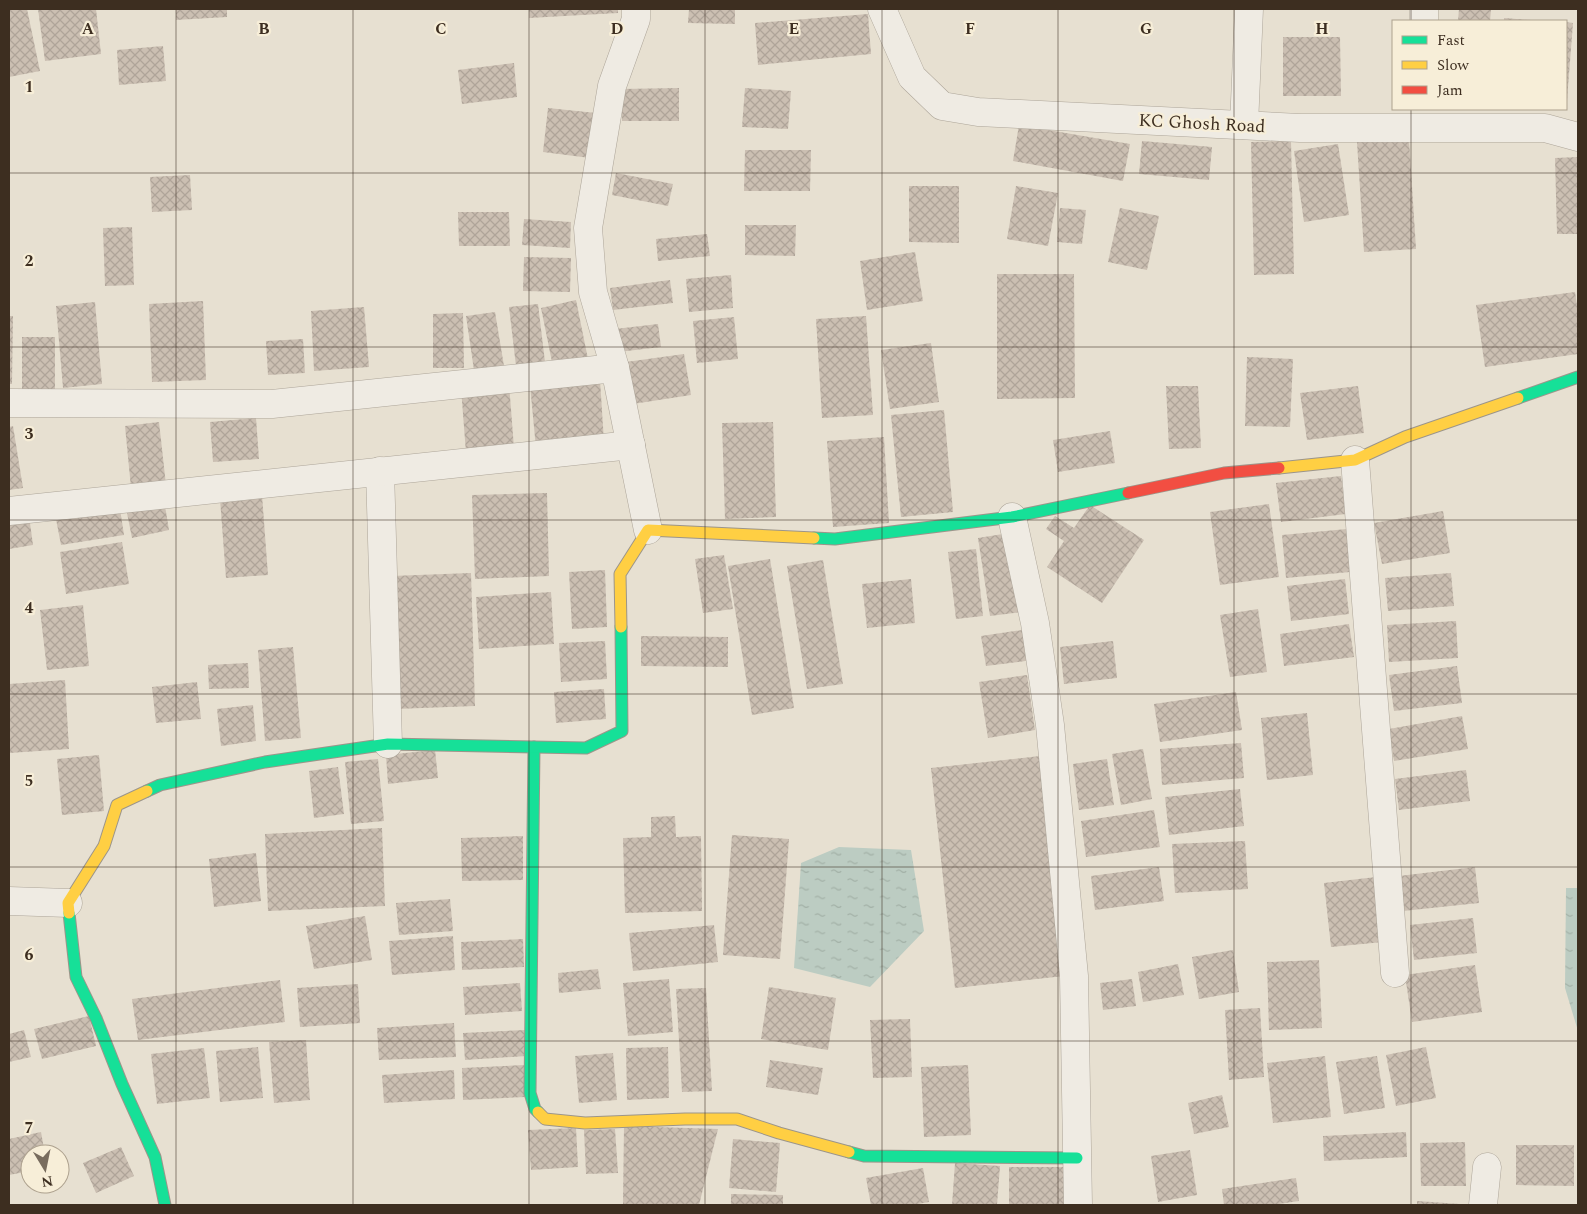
<svg xmlns="http://www.w3.org/2000/svg" width="1587" height="1214" font-family="Spectral,serif">
<style>
.water{fill:url(#water-ripples)}
.building{fill:url(#building-cross-hatch)}
.lines{fill:none;stroke-linecap:round;stroke-linejoin:round}
.street-casing{stroke:#ada599;stroke-width:29}
.fast-casing{stroke:#9c958a;stroke-width:13}
.slow-casing{stroke:#9c958a;stroke-width:13}
.jam-casing{stroke:#9c958a;stroke-width:13}
.street{stroke:#efebe3;stroke-width:28}
.fast{stroke:#16e098;stroke-width:11}
.slow{stroke:#ffcf43;stroke-width:11}
.jam{stroke:#f24e42;stroke-width:11}
.grid{fill:none;stroke:#3d2e20;stroke-width:1;stroke-opacity:0.55}
.labels{text-anchor:middle;stroke-width:4.5;stroke-linejoin:round;paint-order:stroke}
.street-label{font-size:18px;fill:#3d2e20;stroke:#f7eed8}
.grid-label{font-size:16px;text-anchor:middle;font-weight:bold;fill:#3d2e20;stroke:#f7eed8;stroke-width:4.5;stroke-linejoin:round;paint-order:stroke}
</style>
<defs>
<pattern id="water-ripples" width="26" height="14" patternUnits="userSpaceOnUse" patternTransform="scale(1.25)"><rect width="26" height="14" fill="#bcccc2"/><path d="M2 4q2-2 4 0t4 0M15 11q2-2 4 0t4 0" fill="none" stroke="#a2b0a6"/></pattern>
<pattern id="building-cross-hatch" width="8" height="8" patternUnits="userSpaceOnUse" patternTransform="scale(1.25)"><rect width="8" height="8" fill="#cbbfb2"/><path d="M0 0l8 8M0 8l8-8" fill="none" stroke="#afa499"/></pattern>
</defs>
<rect width="100%" height="100%" fill="#e7e0d1"/>
<g class="water">
<polygon points="839,847 911,850 924,931 870,987 794,968 801,863"/>
<polygon points="1566,888 1578,888 1578,1031 1565,988"/>
</g>
<g class="building">
<polygon points="9,9 27,9 40,71 9,77"/>
<polygon points="38,9 96,9 101,54 45,61"/>
<polygon points="176,9 227,9 227,17 176,20"/>
<polygon points="529,9 618,9 618,13 529,18"/>
<polygon points="689,9 735,9 735,24 688,23"/>
<polygon points="1459,9 1491,9 1490,21 1458,21"/>
<polygon points="868,14 871,54 758,65 755,23"/>
<polygon points="1504,18 1531,20 1531,21 1504,21"/>
<polygon points="1566,22 1573,23 1567,100 1566,100"/>
<polygon points="1283,37 1340,37 1341,96 1283,96"/>
<polygon points="163,46 166,81 119,85 117,50"/>
<polygon points="514,63 517,97 462,104 458,70"/>
<polygon points="679,88 679,121 622,121 622,89"/>
<polygon points="745,88 791,91 788,129 742,127"/>
<polygon points="548,108 596,113 590,158 543,152"/>
<polygon points="1019,125 1130,144 1123,181 1013,161"/>
<polygon points="1409,139 1416,249 1364,252 1357,142"/>
<polygon points="1142,141 1212,147 1209,180 1139,174"/>
<polygon points="1291,141 1294,274 1254,275 1251,142"/>
<polygon points="1338,144 1349,215 1304,222 1294,151"/>
<polygon points="745,150 811,150 810,191 744,191"/>
<polygon points="1578,157 1578,234 1557,234 1555,158"/>
<polygon points="616,173 673,184 668,206 612,195"/>
<polygon points="190,175 192,210 152,212 150,177"/>
<polygon points="909,186 959,186 959,243 909,242"/>
<polygon points="1016,186 1058,193 1048,246 1007,239"/>
<polygon points="1060,208 1086,210 1082,244 1057,242"/>
<polygon points="1120,208 1159,216 1147,270 1108,262"/>
<polygon points="458,212 509,212 510,246 459,246"/>
<polygon points="524,219 571,222 570,248 522,245"/>
<polygon points="745,225 796,225 795,256 745,255"/>
<polygon points="132,227 134,285 105,286 103,228"/>
<polygon points="707,234 710,256 658,261 656,239"/>
<polygon points="915,252 923,301 867,310 860,261"/>
<polygon points="524,257 571,258 570,292 523,291"/>
<polygon points="997,274 1074,274 1075,398 997,399"/>
<polygon points="731,275 733,308 689,312 686,279"/>
<polygon points="670,280 673,303 613,310 610,288"/>
<polygon points="1575,292 1578,312 1578,354 1485,367 1476,305"/>
<polygon points="576,300 588,359 553,367 541,308"/>
<polygon points="203,301 206,380 152,382 149,304"/>
<polygon points="95,302 102,384 63,388 56,306"/>
<polygon points="538,304 545,362 516,366 509,307"/>
<polygon points="364,307 369,367 314,371 311,311"/>
<polygon points="495,312 504,366 474,370 466,316"/>
<polygon points="463,313 464,368 433,368 433,314"/>
<polygon points="9,316 13,316 12,384 9,384"/>
<polygon points="866,316 873,415 822,418 816,319"/>
<polygon points="734,317 738,359 697,363 693,321"/>
<polygon points="658,324 661,347 618,352 615,329"/>
<polygon points="22,337 55,337 55,392 22,391"/>
<polygon points="303,339 305,373 268,375 266,341"/>
<polygon points="931,343 939,402 890,409 881,350"/>
<polygon points="684,354 691,395 633,404 626,362"/>
<polygon points="1247,357 1293,359 1290,427 1245,426"/>
<polygon points="600,380 604,442 536,448 530,385"/>
<polygon points="509,384 514,448 466,453 461,388"/>
<polygon points="1166,386 1198,386 1201,448 1169,449"/>
<polygon points="1358,386 1364,433 1307,440 1300,393"/>
<polygon points="944,410 953,512 901,517 891,415"/>
<polygon points="256,418 259,459 213,462 210,422"/>
<polygon points="159,422 166,485 131,488 125,426"/>
<polygon points="773,422 776,517 725,519 722,423"/>
<polygon points="13,426 23,488 9,490 9,427"/>
<polygon points="1110,431 1115,463 1058,472 1053,440"/>
<polygon points="884,437 889,523 833,527 827,441"/>
<polygon points="1341,476 1346,514 1281,522 1276,483"/>
<polygon points="547,493 549,576 475,579 472,495"/>
<polygon points="262,495 268,575 226,578 220,499"/>
<polygon points="164,500 169,530 132,538 126,508"/>
<polygon points="1269,504 1279,577 1220,585 1210,512"/>
<polygon points="1090,505 1144,540 1102,603 1047,567 1064,541 1046,529 1055,516 1074,528"/>
<polygon points="120,509 124,535 61,545 56,519"/>
<polygon points="1443,511 1450,553 1382,564 1374,523"/>
<polygon points="29,516 33,545 9,549 9,519"/>
<polygon points="1347,529 1350,572 1286,578 1282,535"/>
<polygon points="1009,533 1021,612 990,616 978,538"/>
<polygon points="122,542 129,584 66,594 60,552"/>
<polygon points="976,549 983,616 956,619 948,552"/>
<polygon points="724,555 733,609 703,613 695,559"/>
<polygon points="770,559 794,708 752,715 728,566"/>
<polygon points="823,560 843,684 807,689 787,566"/>
<polygon points="605,570 607,627 572,629 569,572"/>
<polygon points="471,573 475,706 396,709 391,576"/>
<polygon points="1451,573 1454,606 1388,611 1385,578"/>
<polygon points="911,579 915,623 867,628 862,584"/>
<polygon points="1345,579 1349,614 1291,621 1287,586"/>
<polygon points="551,592 554,644 479,649 476,597"/>
<polygon points="83,605 89,666 47,670 40,610"/>
<polygon points="1258,609 1267,672 1230,677 1220,615"/>
<polygon points="1456,621 1458,658 1389,662 1387,625"/>
<polygon points="1349,624 1354,657 1284,666 1280,634"/>
<polygon points="1029,629 1033,660 986,666 981,636"/>
<polygon points="641,636 728,637 728,667 641,666"/>
<polygon points="605,641 607,679 561,682 559,643"/>
<polygon points="1113,641 1117,678 1064,684 1060,647"/>
<polygon points="293,647 301,738 265,741 258,650"/>
<polygon points="248,663 249,688 209,689 208,665"/>
<polygon points="1457,666 1462,703 1394,711 1389,675"/>
<polygon points="1027,675 1035,730 988,738 979,682"/>
<polygon points="65,680 69,749 9,753 9,684"/>
<polygon points="197,682 201,719 156,723 152,687"/>
<polygon points="604,689 606,719 556,723 554,692"/>
<polygon points="1236,692 1242,730 1160,742 1154,704"/>
<polygon points="253,705 256,741 221,746 217,709"/>
<polygon points="1307,713 1313,775 1267,780 1261,718"/>
<polygon points="1462,716 1468,749 1394,761 1389,729"/>
<polygon points="1241,743 1244,778 1162,785 1160,749"/>
<polygon points="1143,749 1152,799 1121,805 1112,754"/>
<polygon points="435,750 438,778 388,784 386,755"/>
<polygon points="99,755 104,811 62,815 57,759"/>
<polygon points="1040,756 1064,976 955,988 931,768"/>
<polygon points="378,759 384,821 351,824 345,762"/>
<polygon points="1107,759 1114,805 1079,810 1073,764"/>
<polygon points="338,767 344,814 314,818 309,771"/>
<polygon points="1466,770 1470,801 1399,810 1395,779"/>
<polygon points="1240,789 1244,826 1169,835 1165,797"/>
<polygon points="1154,810 1160,847 1086,857 1081,821"/>
<polygon points="675,816 676,837 701,836 702,911 625,913 623,838 651,837 651,817"/>
<polygon points="382,828 385,906 268,911 265,834"/>
<polygon points="732,835 789,839 780,959 723,955"/>
<polygon points="523,836 523,880 462,881 461,838"/>
<polygon points="1245,841 1248,889 1175,893 1172,844"/>
<polygon points="256,853 261,901 214,907 209,859"/>
<polygon points="1159,867 1164,901 1095,910 1091,876"/>
<polygon points="1475,867 1479,903 1403,911 1399,876"/>
<polygon points="1376,877 1383,942 1331,947 1324,883"/>
<polygon points="450,899 453,931 399,935 396,903"/>
<polygon points="365,916 372,960 314,969 306,926"/>
<polygon points="1473,918 1477,953 1414,960 1410,925"/>
<polygon points="714,925 718,962 633,971 629,933"/>
<polygon points="453,936 455,970 392,975 389,941"/>
<polygon points="523,939 524,967 462,970 461,942"/>
<polygon points="1233,950 1239,992 1199,999 1192,957"/>
<polygon points="1319,960 1322,1028 1269,1030 1267,962"/>
<polygon points="1178,964 1184,995 1143,1002 1138,972"/>
<polygon points="1475,965 1482,1012 1412,1022 1405,975"/>
<polygon points="598,969 601,989 559,993 558,973"/>
<polygon points="669,979 673,1032 628,1036 623,983"/>
<polygon points="1132,979 1136,1006 1103,1010 1100,983"/>
<polygon points="280,980 285,1022 138,1040 132,999"/>
<polygon points="520,983 522,1011 465,1015 463,987"/>
<polygon points="358,984 360,1023 300,1027 297,988"/>
<polygon points="769,987 836,998 828,1050 761,1039"/>
<polygon points="706,988 712,1091 682,1092 676,989"/>
<polygon points="1260,1008 1264,1077 1229,1080 1225,1010"/>
<polygon points="89,1016 96,1046 42,1059 34,1029"/>
<polygon points="910,1019 912,1077 873,1078 870,1020"/>
<polygon points="454,1023 456,1057 379,1060 377,1028"/>
<polygon points="24,1030 31,1057 9,1062 9,1034"/>
<polygon points="525,1030 526,1056 465,1060 463,1033"/>
<polygon points="306,1040 310,1100 274,1103 269,1042"/>
<polygon points="258,1047 263,1098 220,1102 216,1051"/>
<polygon points="668,1047 669,1098 627,1100 626,1048"/>
<polygon points="1426,1047 1436,1098 1396,1106 1386,1055"/>
<polygon points="204,1048 210,1098 157,1104 151,1054"/>
<polygon points="613,1053 617,1100 579,1103 575,1056"/>
<polygon points="1325,1056 1331,1117 1273,1123 1267,1063"/>
<polygon points="1377,1056 1385,1108 1344,1114 1336,1062"/>
<polygon points="770,1060 823,1068 818,1095 766,1087"/>
<polygon points="524,1065 525,1097 463,1100 462,1068"/>
<polygon points="968,1065 971,1135 924,1137 921,1067"/>
<polygon points="454,1070 455,1099 384,1103 382,1075"/>
<polygon points="1222,1095 1229,1127 1194,1134 1188,1103"/>
<polygon points="624,1126 718,1129 699,1205 623,1205"/>
<polygon points="576,1128 578,1167 531,1170 528,1130"/>
<polygon points="615,1129 618,1173 586,1174 584,1130"/>
<polygon points="41,1132 45,1154 30,1154 30,1171 9,1175 9,1139"/>
<polygon points="1406,1132 1407,1157 1324,1161 1323,1136"/>
<polygon points="733,1139 780,1143 776,1192 729,1188"/>
<polygon points="1465,1142 1466,1186 1421,1186 1420,1143"/>
<polygon points="1516,1145 1574,1145 1574,1186 1516,1185"/>
<polygon points="121,1147 134,1176 96,1193 83,1163"/>
<polygon points="1190,1150 1197,1195 1158,1202 1151,1156"/>
<polygon points="955,1163 1000,1166 997,1205 952,1205"/>
<rect x="1009" y="1167" width="58" height="38"/>
<polygon points="923,1168 929,1202 912,1205 871,1205 866,1178"/>
<polygon points="1296,1178 1299,1201 1272,1205 1224,1205 1222,1189"/>
<polygon points="731,1194 783,1195 783,1205 731,1205"/>
<polygon points="1417,1201 1460,1204 1460,1205 1417,1205"/>
</g>
<g class="lines">
<g class="street-casing">
<g id="street">
<polyline points="882,9 912,77 942,106 978,112 1300,128 1545,128 1578,137"/>
<polyline points="1424,9 1424,21"/>
<polyline points="1244,125 1249,9"/>
<polyline points="615,368 593,292 588,228 612,86 636,19 636,9"/>
<polyline points="9,403 272,404 615,368 648,530"/>
<polyline points="1355,460 1395,973"/>
<polyline points="380,471 388,744"/>
<polyline points="9,511 631,445"/>
<polyline points="1012,517 1035,623 1050,725 1074,976 1078,1205"/>
<polyline points="9,901 68,903"/>
<polyline points="1483,1205 1487,1167"/>
</g>
</g>
<g class="fast-casing">
<g id="fast">
<polyline points="1518,398 1578,377"/>
<polyline points="814,538 835,539 1012,517 1128,493"/>
<polyline points="534,747 530,1093 535,1109 538,1112"/>
<polyline points="147,791 160,785 265,762 388,744 586,748 622,731 621,627"/>
<polyline points="69,913 76,977 96,1018 122,1084 155,1157 165,1205"/>
<polyline points="849,1152 864,1156 1077,1158"/>
</g>
</g>
<g class="slow-casing">
<g id="slow">
<polyline points="1279,468 1355,460 1405,437 1518,398"/>
<polyline points="621,627 620,574 648,530 814,538"/>
<polyline points="69,913 68,903 104,846 117,805 147,791"/>
<polyline points="538,1112 545,1119 585,1123 685,1119 737,1119 779,1133 849,1152"/>
</g>
</g>
<g class="jam-casing">
<polyline id="jam" points="1128,493 1224,473 1279,468"/>
</g>
<use href="#street" class="street"/>
<use href="#fast" class="fast"/>
<use href="#slow" class="slow"/>
<use href="#jam" class="jam"/>
</g>
<path class="grid" d="M176,9V1205M353,9V1205M529,9V1205M705,9V1205M882,9V1205M1058,9V1205M1234,9V1205M1411,9V21M1411,109V1205M9,173H1578M9,347H1578M9,520H1578M9,694H1578M9,867H1578M9,1041H1578"/>
<g class="labels">
<g class="street-label">
<text transform="translate(1202 123) rotate(3)" y="6">KC Ghosh Road</text>
</g>
</g>
<g class="grid-label">
<text x="88" y="34">A</text>
<text x="264" y="34">B</text>
<text x="441" y="34">C</text>
<text x="617" y="34">D</text>
<text x="794" y="34">E</text>
<text x="970" y="34">F</text>
<text x="1146" y="34">G</text>
<text x="1322" y="34">H</text>
<text x="29" y="92">1</text>
<text x="29" y="266">2</text>
<text x="29" y="439">3</text>
<text x="29" y="613">4</text>
<text x="29" y="786">5</text>
<text x="29" y="960">6</text>
<text x="29" y="1133">7</text>
</g>
<rect width="1587" height="1214" fill="none" stroke="#3d2e20" stroke-width="20"/>
<rect x="1392" y="20" width="175" height="90" fill="#f7eed8" stroke="#ada18e"/>
<rect x="1402" y="36" width="25" height="8" fill="#16e098" stroke="#ada18e"/>
<text x="1437" y="45" font-size="15" fill="#3d2e20">Fast</text>
<rect x="1402" y="61" width="25" height="8" fill="#ffcf43" stroke="#ada18e"/>
<text x="1437" y="70" font-size="15" fill="#3d2e20">Slow</text>
<rect x="1402" y="86" width="25" height="8" fill="#f24e42" stroke="#ada18e"/>
<text x="1437" y="95" font-size="15" fill="#3d2e20">Jam</text>
<g transform="translate(45 1169) rotate(170)"><circle r="24" fill="#f7eed8" stroke="#ada18e"/>
<path d="M0-4L9 19L0 12L-9 19Z" fill="#786c5e"/>
<text y="-8" font-size="14" font-weight="bold" text-anchor="middle" fill="#3d2e20">N</text>
</g>
</svg>
